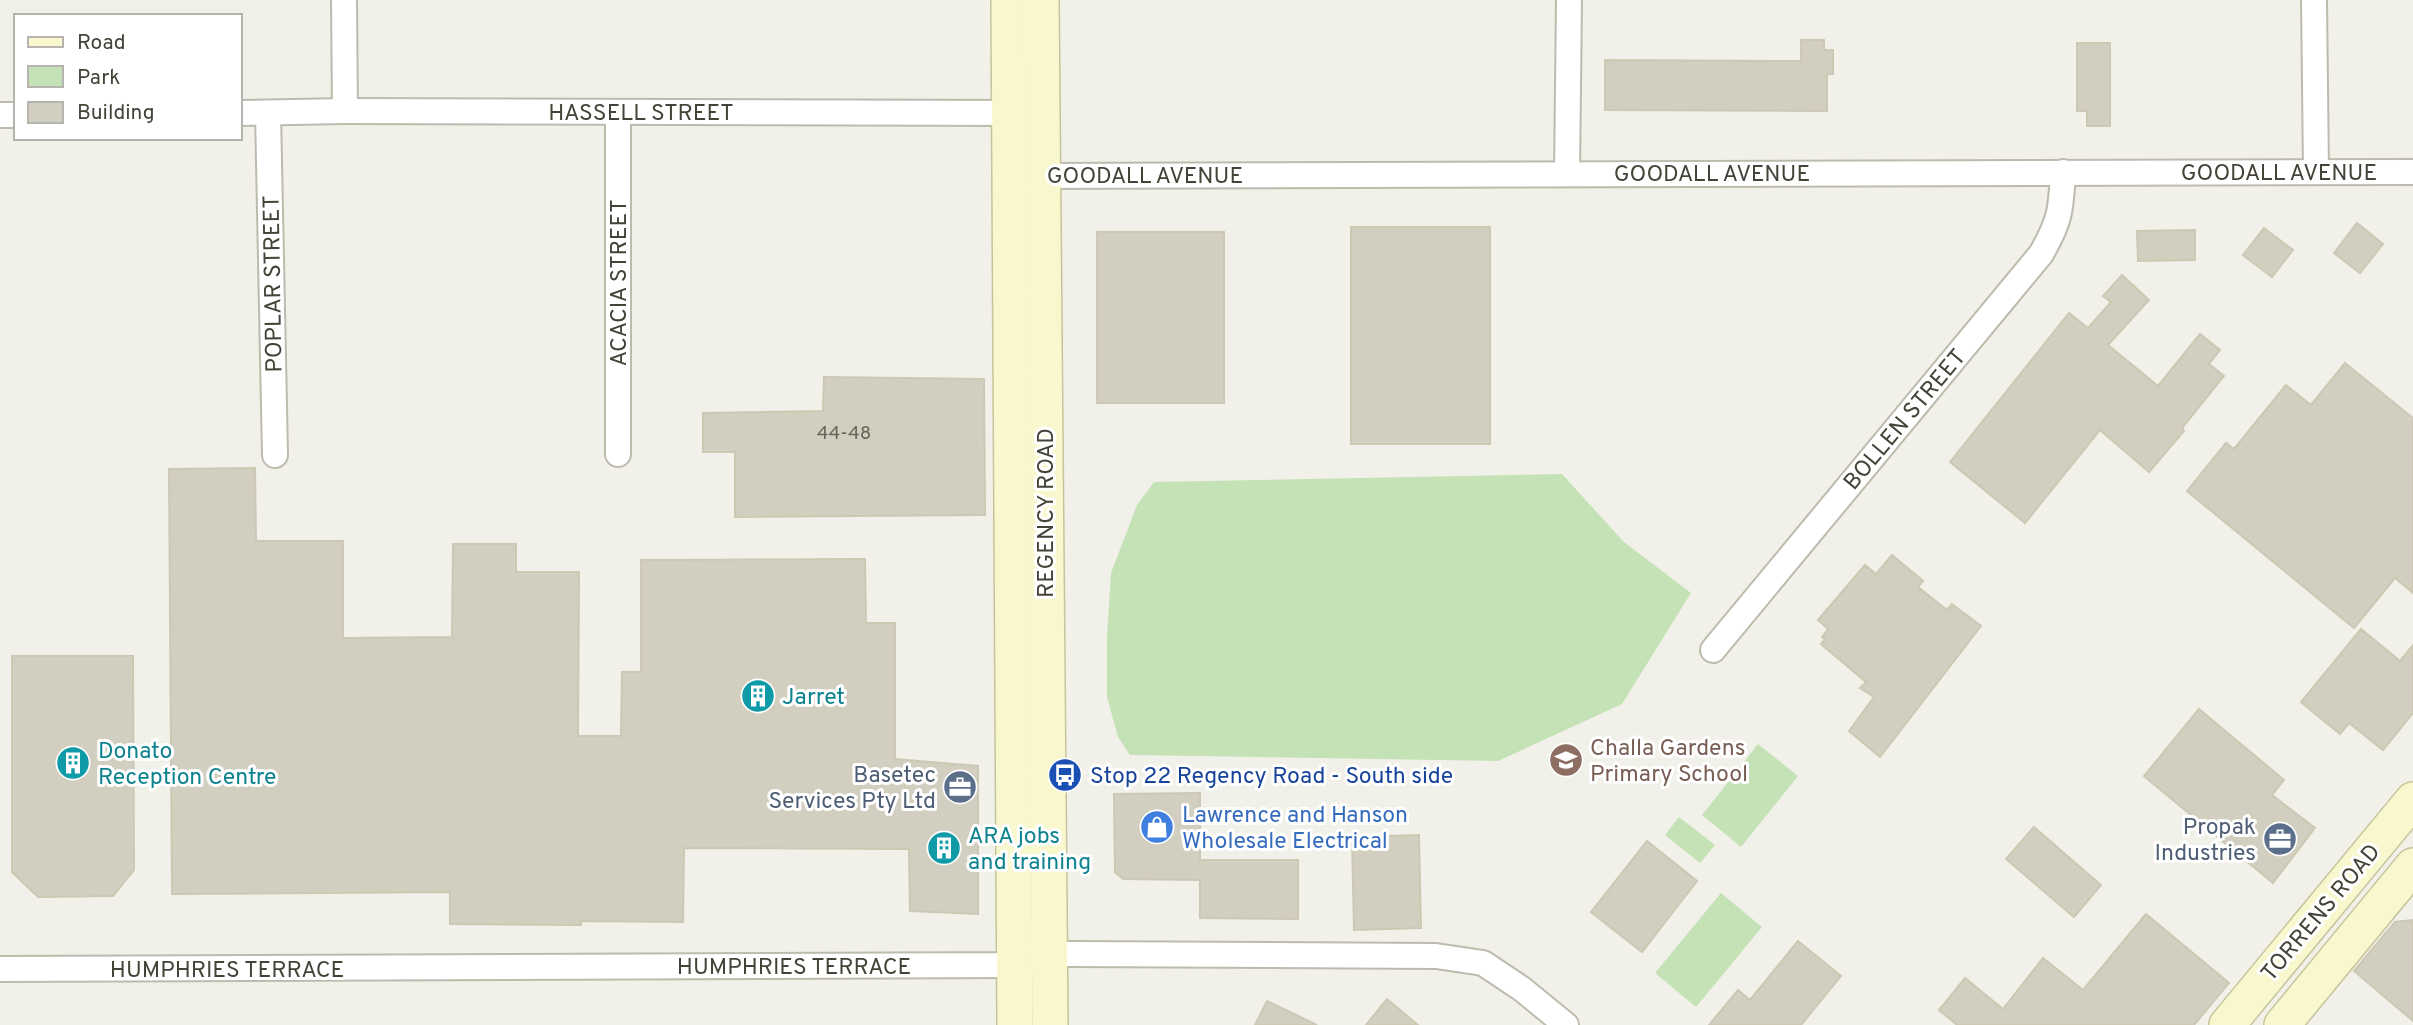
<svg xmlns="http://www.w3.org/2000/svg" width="2413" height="1025" font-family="Overpass,sans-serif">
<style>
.green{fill:#c5e2b7}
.building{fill:#d3cfc0;stroke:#ccc8b4;stroke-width:2}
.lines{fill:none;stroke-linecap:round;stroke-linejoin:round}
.street-casing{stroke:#bdbbad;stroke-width:28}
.secondary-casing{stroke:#c6c49a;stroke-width:38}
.street{stroke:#fff;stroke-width:24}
.secondary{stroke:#f8f7cd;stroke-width:35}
.labels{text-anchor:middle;stroke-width:6;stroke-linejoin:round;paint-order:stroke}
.number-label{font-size:19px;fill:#68665a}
.street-label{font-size:23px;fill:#454338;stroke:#fff}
.culture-label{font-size:23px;fill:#0d838f;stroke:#fff;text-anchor:start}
.education-label{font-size:23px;fill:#785e54;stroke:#fff;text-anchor:start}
.service-label{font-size:23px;fill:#4e5e75;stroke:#fff;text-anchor:end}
.transit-label{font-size:23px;fill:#164399;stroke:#fff;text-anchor:start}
.shop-label{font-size:23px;fill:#366cbe;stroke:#fff;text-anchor:start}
</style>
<rect width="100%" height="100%" fill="#f2f1e9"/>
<g class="green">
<polygon points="1562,474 1624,542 1691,593 1622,704 1498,761 1130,755 1118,737 1107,697 1107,636 1111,573 1137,505 1154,482"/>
<polygon points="1758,744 1798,776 1741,847 1702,815"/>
<polygon points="1679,817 1715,845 1700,863 1665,835"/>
<polygon points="1721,893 1762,927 1696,1007 1655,973"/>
</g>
<g class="building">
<polygon points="1801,40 1824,40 1824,50 1833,50 1833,74 1827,74 1827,111 1605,110 1605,60 1801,61"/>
<polygon points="2077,43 2110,43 2110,126 2087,126 2087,111 2077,111"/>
<polygon points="2357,223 2383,244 2360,273 2334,253"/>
<rect x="1351" y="227" width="139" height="217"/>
<polygon points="2264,228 2293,250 2272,277 2243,255"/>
<polygon points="2195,230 2195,260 2138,261 2137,231"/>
<rect x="1097" y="232" width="127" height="171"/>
<polygon points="2122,275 2149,300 2108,345 2158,386 2200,334 2220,350 2209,364 2224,376 2182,428 2184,431 2149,472 2100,430 2025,523 1950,462 2069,313 2088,328 2111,302 2103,296"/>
<polygon points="2345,363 2413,418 2413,593 2395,578 2354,628 2187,491 2226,443 2234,449 2286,385 2311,405"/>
<polygon points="824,377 984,379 985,515 735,517 735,452 703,452 703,413 823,411"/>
<polygon points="255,468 256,541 343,541 343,638 452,637 453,544 516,544 516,572 579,572 578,736 621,736 622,672 641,672 641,560 865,559 866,623 895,623 895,759 978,766 978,914 910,911 909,849 684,848 683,922 581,921 581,925 450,924 450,892 172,894 169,469"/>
<polygon points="1892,555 1923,581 1918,587 1947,610 1952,604 1981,626 1880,757 1849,731 1874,697 1860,688 1866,682 1821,644 1825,639 1822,637 1828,629 1818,620 1865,565 1876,574"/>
<polygon points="2361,629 2400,661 2413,645 2413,713 2383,750 2349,723 2340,734 2301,702"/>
<polygon points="12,656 133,656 134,870 113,896 38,897 12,872"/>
<polygon points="2199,709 2284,780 2272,795 2315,828 2273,883 2144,776"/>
<polygon points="1200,793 1200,860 1298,860 1298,919 1200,918 1200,880 1123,879 1115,872 1114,794"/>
<polygon points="2034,827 2101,885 2074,917 2006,859"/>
<polygon points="1419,835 1421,928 1354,930 1352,837"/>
<polygon points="1647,841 1697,881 1642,952 1591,912"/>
<polygon points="2146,914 2229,983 2194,1025 1957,1025 1939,1010 1965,978 2003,1009 2043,958 2083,990"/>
<polygon points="2413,920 2413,1021 2354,971 2395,922"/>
<polygon points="1798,941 1841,976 1801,1025 1709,1025 1738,990 1750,1000"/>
<polygon points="1387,999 1418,1025 1366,1025"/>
<polygon points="1267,1001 1317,1025 1255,1025"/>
</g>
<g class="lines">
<g class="street-casing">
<g id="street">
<polyline points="344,0 345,111"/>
<polyline points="2314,0 2316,172"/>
<polyline points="618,112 618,454"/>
<polyline points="240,113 345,111 1023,113"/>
<polyline points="268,113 275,455"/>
<polyline points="0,115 16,115"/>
<polyline points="1567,174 1569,0"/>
<polyline points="1028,176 2413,172"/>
<path d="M1713,650L2041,254C2060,221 2061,211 2063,172"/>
<polyline points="0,969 1015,965 1050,954 1069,954 1436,956 1483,963 1522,989 1566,1025"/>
</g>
</g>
<g class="secondary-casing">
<g id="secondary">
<polyline points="1009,0 1015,1025"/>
<polyline points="1041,0 1050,1025"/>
<polyline points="2227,1025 2413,800"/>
<polyline points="2282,1025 2413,866"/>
</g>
</g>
<use href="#street" class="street"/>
<use href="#secondary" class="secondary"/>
</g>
<defs>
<g id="building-disc" transform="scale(1.75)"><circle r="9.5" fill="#0f9aa8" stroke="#fff"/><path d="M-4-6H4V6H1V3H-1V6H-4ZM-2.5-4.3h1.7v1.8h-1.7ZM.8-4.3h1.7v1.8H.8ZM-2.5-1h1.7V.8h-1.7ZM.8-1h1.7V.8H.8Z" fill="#fff"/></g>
<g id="school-disc" transform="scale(1.75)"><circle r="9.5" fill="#8d6e63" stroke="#fff"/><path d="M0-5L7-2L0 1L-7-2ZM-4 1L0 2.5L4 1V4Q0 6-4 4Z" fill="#fff"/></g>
<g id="bus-disc" transform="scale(1.75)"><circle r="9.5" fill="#1a4fb4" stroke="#fff"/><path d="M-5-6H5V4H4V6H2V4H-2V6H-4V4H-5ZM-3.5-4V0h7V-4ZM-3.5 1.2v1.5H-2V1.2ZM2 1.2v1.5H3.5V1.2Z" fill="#fff"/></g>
<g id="office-disc" transform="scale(1.75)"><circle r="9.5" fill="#5c6f8a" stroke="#fff"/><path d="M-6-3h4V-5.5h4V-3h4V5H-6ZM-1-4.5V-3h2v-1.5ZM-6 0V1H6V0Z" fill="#fff"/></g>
<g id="shop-disc" transform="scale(1.75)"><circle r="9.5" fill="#3f7fe0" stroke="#fff"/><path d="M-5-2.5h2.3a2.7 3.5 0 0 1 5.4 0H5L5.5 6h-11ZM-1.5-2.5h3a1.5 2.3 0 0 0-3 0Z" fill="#fff"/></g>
</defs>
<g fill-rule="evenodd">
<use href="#building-disc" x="758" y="696"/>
<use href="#school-disc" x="1566" y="760"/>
<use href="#building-disc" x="73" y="763"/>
<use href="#bus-disc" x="1065" y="775"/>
<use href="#office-disc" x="960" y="787"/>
<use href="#shop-disc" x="1157" y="827"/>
<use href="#office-disc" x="2280" y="839"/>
<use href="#building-disc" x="944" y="848"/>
</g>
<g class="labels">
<g class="number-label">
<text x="844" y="439">44-48</text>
</g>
<g class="street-label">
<text x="641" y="120">HASSELL STREET</text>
<text x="2279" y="180">GOODALL AVENUE</text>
<text x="1712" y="181">GOODALL AVENUE</text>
<text x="1145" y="183">GOODALL AVENUE</text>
<text transform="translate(618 283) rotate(-90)" y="8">ACACIA STREET</text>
<text transform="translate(272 284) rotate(-91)" y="8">POPLAR STREET</text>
<text transform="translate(1904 419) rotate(-50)" y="8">BOLLEN STREET</text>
<text transform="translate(1045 513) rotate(-90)" y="8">REGENCY ROAD</text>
<text transform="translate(2320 912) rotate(-50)" y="8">TORRENS ROAD</text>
<text x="794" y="974">HUMPHRIES TERRACE</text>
<text x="227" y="977">HUMPHRIES TERRACE</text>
</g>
<g class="culture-label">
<text x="782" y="704">Jarret</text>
<text x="98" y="758">Donato<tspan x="98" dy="26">Reception Centre</tspan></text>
<text x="968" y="843">ARA jobs<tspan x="968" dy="26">and training</tspan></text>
</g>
<g class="education-label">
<text x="1590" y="755">Challa Gardens<tspan x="1590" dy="26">Primary School</tspan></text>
</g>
<g class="service-label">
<text x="936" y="782">Basetec<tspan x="936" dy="26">Services Pty Ltd</tspan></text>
<text x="2256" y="834">Propak<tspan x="2256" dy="26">Industries</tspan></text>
</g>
<g class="transit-label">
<text x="1090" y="783">Stop 22 Regency Road - South side</text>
</g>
<g class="shop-label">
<text x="1182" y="822">Lawrence and Hanson<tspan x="1182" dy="26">Wholesale Electrical</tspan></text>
</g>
</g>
<rect x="14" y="14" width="228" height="126" fill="#ffffff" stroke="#b5b4af" stroke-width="2"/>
<rect x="28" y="37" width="35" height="10" fill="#f8f7cd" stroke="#b5b4af" stroke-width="2"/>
<text x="77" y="49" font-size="21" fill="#454338">Road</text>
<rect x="28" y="66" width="35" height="21" fill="#c5e2b7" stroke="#b5b4af" stroke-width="2"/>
<text x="77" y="84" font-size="21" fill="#454338">Park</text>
<rect x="28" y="102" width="35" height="21" fill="#d3cfc0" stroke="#b5b4af" stroke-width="2"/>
<text x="77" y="119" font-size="21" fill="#454338">Building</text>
</svg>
